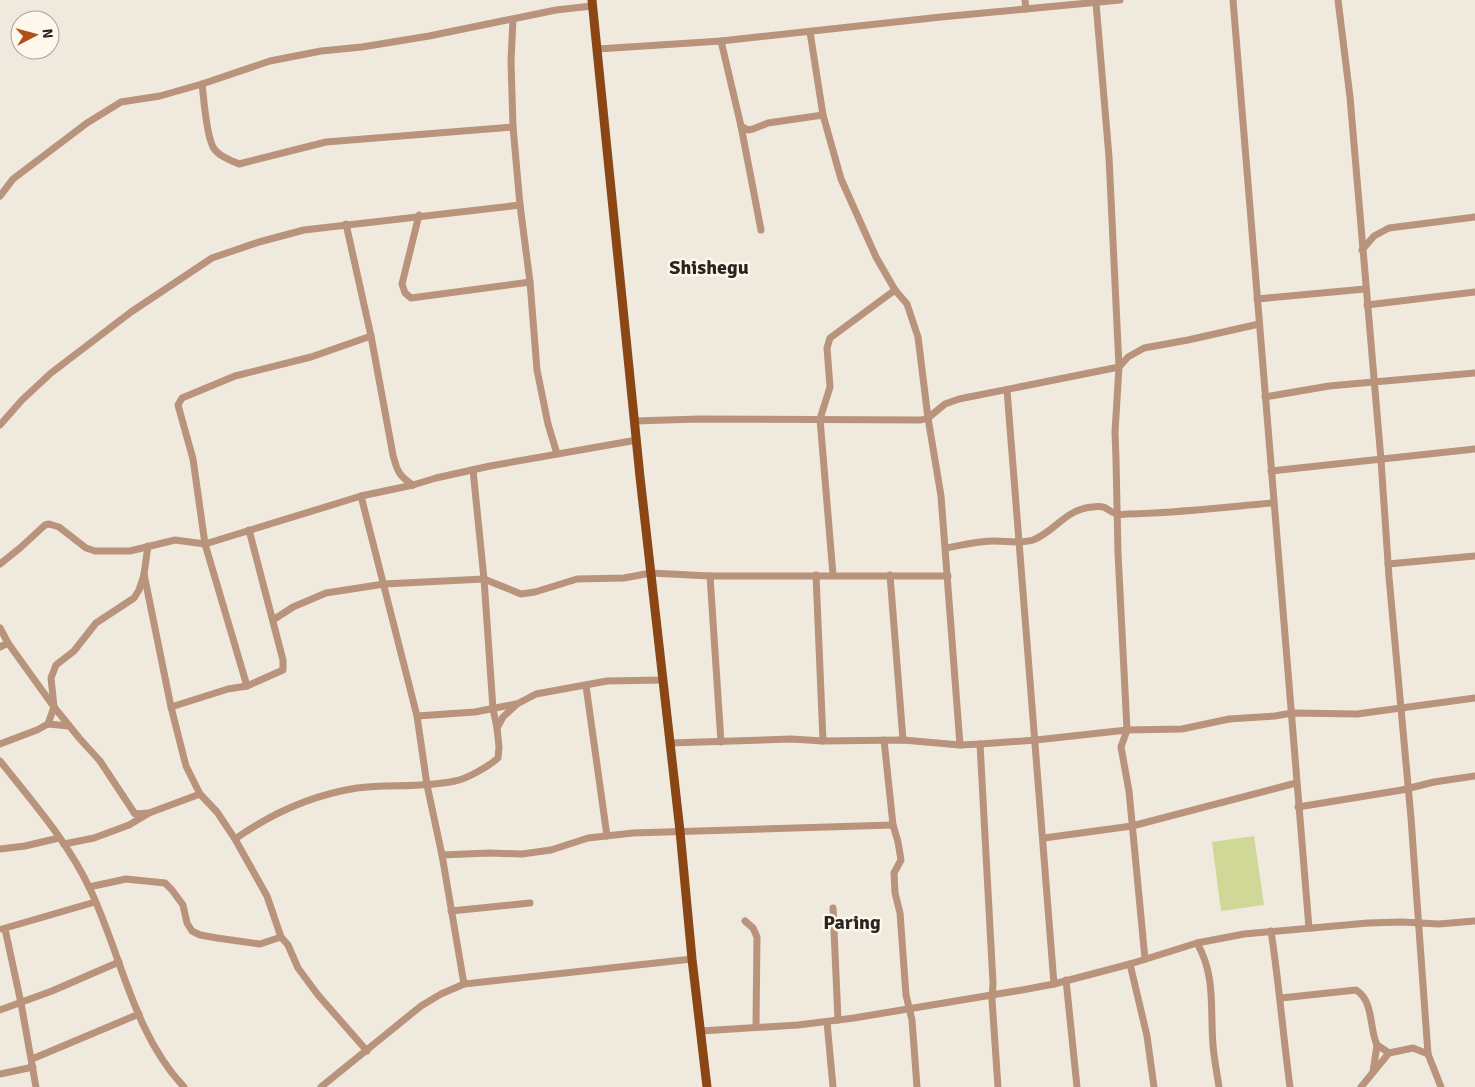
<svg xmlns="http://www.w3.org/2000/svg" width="1475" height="1087" font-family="Signika,sans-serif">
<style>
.pitch{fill:#cfd896}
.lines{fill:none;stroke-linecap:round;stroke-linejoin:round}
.minor{stroke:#b9937b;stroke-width:7}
.major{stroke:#8a4715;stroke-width:9}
.labels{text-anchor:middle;stroke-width:5;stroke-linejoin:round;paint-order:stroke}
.district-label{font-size:20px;font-weight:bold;fill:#282621;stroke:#fef7eb}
</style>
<rect width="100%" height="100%" fill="#f0eade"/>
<polygon class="pitch" points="1254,836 1264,905 1221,911 1212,842"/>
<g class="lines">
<g class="minor">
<polyline points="1025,0 1026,9"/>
<polyline points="1233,0 1309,928"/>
<polyline points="1338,0 1350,97 1381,460 1389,577 1411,818 1428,1054 1441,1087"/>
<polyline points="1096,3 1109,157 1119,367 1115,432 1116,459 1118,553 1127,730 1121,747 1129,791 1145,959"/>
<polyline points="513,19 511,61 513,127 520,205 530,282 537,370 548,424 557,454"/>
<polyline points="810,32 823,115 841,179 876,257 895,290 907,304 918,337 928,418 941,496 960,745"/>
<polyline points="721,41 741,126 748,130 753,129 768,123 823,115"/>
<polyline points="598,49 721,41 941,17 1120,0"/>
<path d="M202,84C204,100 206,134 213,147C218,156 230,160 239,164L326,142L513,127"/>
<polyline points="741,126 761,230"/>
<polyline points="0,196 13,179 87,123 121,102 160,96 202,84 270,61 321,51 362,47 429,36 556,10 592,6"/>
<polyline points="419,215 402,284 405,293 411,298 530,282"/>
<path d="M346,224L371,336L393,455C397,471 399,476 413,485"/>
<polyline points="1362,250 1374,236 1389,228 1475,217"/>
<polyline points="1257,299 1365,289"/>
<polyline points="1367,305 1475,292"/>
<polyline points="1007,390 1054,984"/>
<polyline points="1265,397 1329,386 1475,373"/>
<polyline points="635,421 699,419 921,420 928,418 945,404 959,399 1119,367 1128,357 1144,348 1188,340 1259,324"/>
<polyline points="0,425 22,400 51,373 131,312 212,258 259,242 304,230 520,205"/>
<polyline points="473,470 484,579 493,709 497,728"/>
<polyline points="1271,471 1475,449"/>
<polyline points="361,496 417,716 427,785 442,855 464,984"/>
<polyline points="148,546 144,574 171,707 186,766 200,794 217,812 235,839 267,896 281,937 288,945 298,968 318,995 367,1051"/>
<path d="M946,548C962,545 979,541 995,541C1008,541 1020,544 1033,540C1056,531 1064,510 1092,507C1109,505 1104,510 1117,514C1120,515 1125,514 1128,514C1176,513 1225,507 1273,503"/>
<polyline points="0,564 20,548 45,525 49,524 59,527 86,548 95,551 130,551 175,540 205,544 361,496 413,485 436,478 490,466 637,440"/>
<polyline points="1388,564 1475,556"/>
<polyline points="816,575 823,741"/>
<polyline points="833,575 820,419 830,387 827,348 830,338 895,290"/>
<polyline points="890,575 903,740"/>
<polyline points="710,576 721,742"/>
<polyline points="273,620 293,607 326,593 384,584 484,579 521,594 535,592 577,579 624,578 651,573 710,576 948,576"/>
<polyline points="0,628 8,643 54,707 80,739 100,761 135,814 149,813"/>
<polyline points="0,647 8,643"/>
<polyline points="247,686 205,544 193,459 178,405 182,398 235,376 311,357 371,336"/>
<polyline points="586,686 607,836"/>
<polyline points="171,707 228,689 247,686 283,670 283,660 249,530"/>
<polyline points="417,716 475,712 516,704"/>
<polyline points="48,724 54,707 51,678 56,665 74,651 96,623 134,598 139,590 144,575"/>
<polyline points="884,740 893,825 898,842 901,860 894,873 895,893 900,913 906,995 912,1020 917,1087"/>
<polyline points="670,743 791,739 823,741 903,740 960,745 980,744 1036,740 1127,730 1182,729 1229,719 1275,716 1292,713 1357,714 1475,698"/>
<polyline points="0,744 37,730 48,724 69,726"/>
<polyline points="980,744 993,983 992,1000 998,1087"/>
<path d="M0,761C32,801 68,842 90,889C121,954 133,1033 184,1087"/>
<polyline points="1298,807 1402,790 1434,782 1475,776"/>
<polyline points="1044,838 1132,826 1296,783"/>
<path d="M235,839C272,813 312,795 357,788C389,784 423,788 455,781C467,779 489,766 498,758L499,747L497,728L503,717L517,704L536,694L607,681L662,680"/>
<polyline points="64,844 94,838 129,825 149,813 200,794"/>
<polyline points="0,849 25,846 59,838"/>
<polyline points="442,855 489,853 522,854 551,850 588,838 633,833 893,825"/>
<polyline points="89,887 126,879 165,883 172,890 183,905 187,923 192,931 200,935 217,938 260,944 281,937"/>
<polyline points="833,908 838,1020"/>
<polyline points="451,911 530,903"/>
<polyline points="745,921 753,928 757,937 756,1027"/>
<polyline points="2,929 95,902"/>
<polyline points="5,929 21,1003 36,1087"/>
<path d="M1271,931C1279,983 1283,1035 1290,1087"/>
<path d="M1197,943C1216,976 1210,1008 1213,1045C1214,1059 1217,1073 1219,1087"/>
<polyline points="1130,964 1147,1036 1154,1087"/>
<polyline points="1066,980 1077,1087"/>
<path d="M1281,998L1356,990C1374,1001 1369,1028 1377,1045L1389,1053"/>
<polyline points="0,1010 52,991 119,962"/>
<polyline points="827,1022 833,1087"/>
<polyline points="701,1031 798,1025 854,1018 1022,990 1054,984 1130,964 1197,943 1244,934 1368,923 1402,922 1439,924 1475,921"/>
<polyline points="32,1059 139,1014"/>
<polyline points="1373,1072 1377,1045"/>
<polyline points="0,1074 33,1067"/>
<polyline points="321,1087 421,1006 441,994 464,984 692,959"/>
<polyline points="1361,1087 1389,1053 1413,1048 1428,1054"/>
</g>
<polyline class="major" points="592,0 640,477 680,831 692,959 707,1087"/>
</g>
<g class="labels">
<g class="district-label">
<text x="709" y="274">Shishegu</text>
<text x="852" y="929">Paring</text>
</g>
</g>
<g transform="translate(35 35) rotate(84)"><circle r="24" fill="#fef7eb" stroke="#a8a39a"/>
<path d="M0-4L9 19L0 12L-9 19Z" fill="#b34f1a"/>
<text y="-8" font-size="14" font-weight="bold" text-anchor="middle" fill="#282621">N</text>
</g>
</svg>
